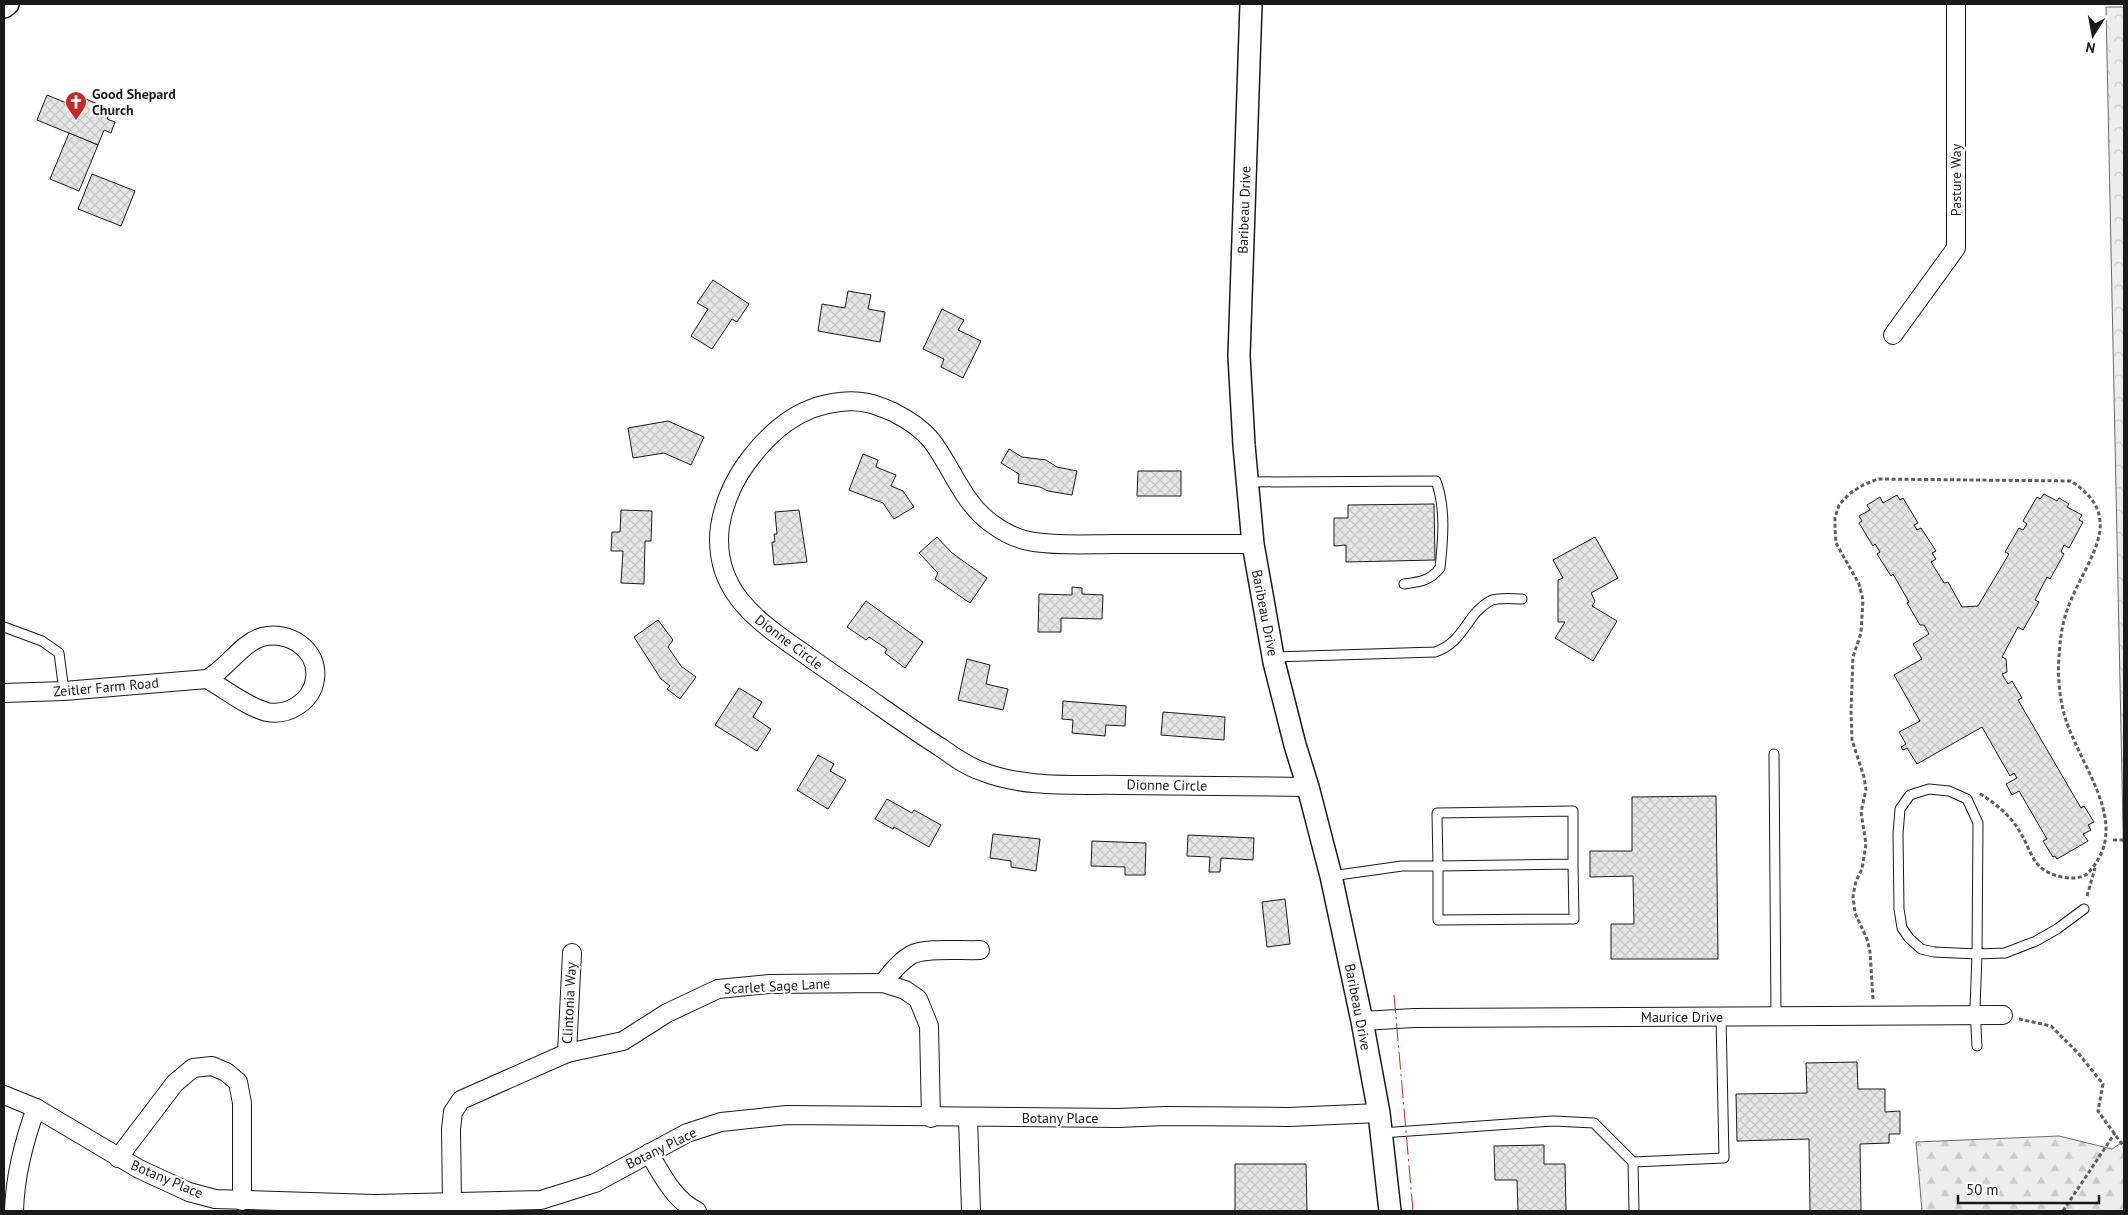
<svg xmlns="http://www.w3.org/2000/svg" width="2128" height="1215" font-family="'PT Sans',sans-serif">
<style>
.forest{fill:url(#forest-firs);stroke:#6a6a6a}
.park{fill:url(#park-crowns);stroke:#6a6a6a}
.building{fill:url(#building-cross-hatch);stroke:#1a1a1a}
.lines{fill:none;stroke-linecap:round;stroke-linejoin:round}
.service-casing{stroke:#1a1a1a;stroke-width:11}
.minor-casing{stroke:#1a1a1a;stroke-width:20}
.tertiary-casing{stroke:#1a1a1a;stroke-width:24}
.path{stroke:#5f5f5f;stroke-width:3;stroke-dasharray:4 2.5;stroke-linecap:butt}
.service{stroke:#fff;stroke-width:9}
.minor{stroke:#fff;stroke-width:18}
.tertiary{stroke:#fff;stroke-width:21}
.power{stroke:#c62828;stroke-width:1;stroke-dasharray:18 4 2.5 4;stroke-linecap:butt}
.labels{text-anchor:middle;stroke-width:4;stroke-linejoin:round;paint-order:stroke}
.poi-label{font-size:14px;font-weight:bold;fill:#1a1a1a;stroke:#fff;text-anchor:start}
.street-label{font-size:14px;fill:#1a1a1a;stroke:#fff}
</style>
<defs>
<pattern id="forest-firs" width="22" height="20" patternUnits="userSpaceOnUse" patternTransform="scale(1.25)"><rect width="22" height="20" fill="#ededed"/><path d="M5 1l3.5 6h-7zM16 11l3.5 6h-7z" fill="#cbcbcb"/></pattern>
<pattern id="park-crowns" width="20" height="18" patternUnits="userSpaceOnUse" patternTransform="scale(1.25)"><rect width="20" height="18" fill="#ededed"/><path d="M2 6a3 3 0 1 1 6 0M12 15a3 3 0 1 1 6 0" fill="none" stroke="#cbcbcb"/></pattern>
<pattern id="building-cross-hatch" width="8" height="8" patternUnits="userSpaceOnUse" patternTransform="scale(1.25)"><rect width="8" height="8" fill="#e6e6e6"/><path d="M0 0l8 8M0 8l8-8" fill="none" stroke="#c5c5c5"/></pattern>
</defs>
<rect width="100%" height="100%" fill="#fff"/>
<polygon class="forest" points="2059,1136 2112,1149 2124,1141 2124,1211 1922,1211 1916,1142"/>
<polygon class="park" points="2106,7 2124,7 2124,875"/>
<g class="building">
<polygon points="47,95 79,108 83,98 111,109 107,119 115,122 111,133 104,130 98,145 37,120"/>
<polygon points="69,133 98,145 79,191 50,179"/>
<polygon points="92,174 135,191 121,226 78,209"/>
<polygon points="713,280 749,304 737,322 732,319 712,349 691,336 708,309 697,303"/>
<polygon points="848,291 871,295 868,309 885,312 880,342 818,331 822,304 845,308"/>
<polygon points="942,309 964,320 958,330 981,341 963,378 941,367 944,359 923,349"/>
<polygon points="668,421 704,437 691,465 664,453 633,458 628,428"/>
<polygon points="1009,449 1022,457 1046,460 1057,467 1077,471 1072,495 1048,491 1040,487 1018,483 1019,474 1001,463"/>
<polygon points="863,454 878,460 876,467 896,475 891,486 903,491 914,507 894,519 883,503 849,490"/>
<polygon points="1138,471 1181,471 1181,496 1137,496"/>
<polygon points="2044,494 2057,501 2059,498 2069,504 2067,507 2082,515 2079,520 2083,522 2069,548 2064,545 2061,552 2064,554 2050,579 2047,577 2035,600 2039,602 2023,630 2018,627 2002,657 2006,659 2007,672 2002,674 2008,684 2012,681 2022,698 2018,700 2081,808 2084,806 2094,822 2088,825 2091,830 2083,834 2088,841 2057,859 2055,856 2053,857 2043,841 2047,839 2019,791 2012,795 2006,784 2017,778 2014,773 2010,776 1982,727 1917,764 1907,748 1903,750 1901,747 1906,744 1899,732 1920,721 1894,675 1922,659 1913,644 1929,634 1924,625 1920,625 1907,603 1909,602 1893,574 1891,576 1877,554 1880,552 1875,544 1873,546 1859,523 1862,521 1859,516 1870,510 1867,505 1880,497 1883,503 1897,495 1900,500 1903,498 1918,523 1914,525 1917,530 1921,528 1936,551 1932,553 1936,559 1931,562 1944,583 1948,582 1962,607 1978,606 2009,554 2005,552 2019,528 2023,530 2027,524 2023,521 2037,497 2040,499"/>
<polygon points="1434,504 1435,560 1346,562 1346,545 1334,546 1334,518 1348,518 1348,505"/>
<polygon points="621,510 652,511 651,541 645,541 644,584 621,583 623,551 611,551 612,532 620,532"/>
<polygon points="799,510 807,562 774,565 772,542 775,542 774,534 777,534 775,512"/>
<polygon points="937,537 952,553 987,578 970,603 935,579 938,573 919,553"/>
<polygon points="1595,537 1618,578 1591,593 1595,601 1592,606 1617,621 1593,661 1555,638 1565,622 1558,622 1558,580 1563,578 1553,560"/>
<polygon points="1072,587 1082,588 1082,594 1103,595 1102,619 1061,618 1061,632 1038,632 1039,594 1072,595"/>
<polygon points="866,601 923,642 905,668 885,653 887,649 869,637 866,640 847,627"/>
<polygon points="658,620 673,640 668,647 681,666 696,677 680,699 667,689 670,686 661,679 634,637"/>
<polygon points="967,659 990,665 986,684 1008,689 1003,710 958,700"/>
<polygon points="739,688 762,702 753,717 771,729 757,751 715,725"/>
<polygon points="1063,701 1126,706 1125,726 1106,725 1105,736 1072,733 1073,720 1062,719"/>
<polygon points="1163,712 1225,717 1224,740 1161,735"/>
<polygon points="818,755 834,764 830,771 846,780 828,809 797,790"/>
<polygon points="1716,796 1718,959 1611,959 1611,924 1634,924 1633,876 1590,877 1590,851 1632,851 1632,797"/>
<polygon points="887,799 912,813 914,810 941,825 929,847 894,827 893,829 875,819"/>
<polygon points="993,834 1040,839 1036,871 1011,867 1011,861 990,858"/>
<polygon points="1188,835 1254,838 1253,860 1221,858 1220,872 1209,872 1210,857 1187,856"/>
<polygon points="1092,841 1146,843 1145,875 1125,875 1125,867 1091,866"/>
<polygon points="1285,899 1290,944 1267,947 1262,902"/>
<polygon points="1857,1062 1858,1089 1885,1089 1885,1112 1900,1111 1900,1134 1889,1134 1889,1143 1860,1144 1861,1211 1810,1211 1809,1139 1737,1141 1736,1094 1807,1093 1806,1063"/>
<polygon points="1544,1145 1544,1164 1565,1164 1566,1211 1518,1211 1517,1180 1495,1180 1494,1146"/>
<polygon points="1235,1164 1306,1164 1307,1211 1235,1211"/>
</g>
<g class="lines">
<g class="service-casing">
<g id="service">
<path d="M1248,482L1436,481C1446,508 1443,540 1440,568C1430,581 1419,582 1404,584"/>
<polyline points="4,627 42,641 59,653 64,691"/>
<path d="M1274,657L1435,652C1465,642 1466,614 1490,601C1499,597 1512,599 1522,599"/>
<polyline points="1774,754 1776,1016"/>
<polyline points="1331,876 1402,866 1438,866 1438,920 1574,919 1573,864 1438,866 1437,813 1573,811 1573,864"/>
<polyline points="1977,1046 1975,1009 1977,954 1978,823 1967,799 1949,791 1929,789 1910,795 1900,809 1898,834 1899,909 1902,928 1909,938 1921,949 1934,952 1977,954 2005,953 2036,941 2057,929 2084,909"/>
<polyline points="1381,1133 1553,1121 1594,1123 1633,1162 1634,1211"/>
<polyline points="1633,1162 1724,1158 1721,1017"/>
</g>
</g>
<g class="minor-casing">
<g id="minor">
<polyline points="1893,335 1956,248 1956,4"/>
<path d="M1253,544C1207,544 1162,544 1116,544C1089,544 1061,546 1034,542C1019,540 1003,532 991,523C962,502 952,467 931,440C921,428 907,419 893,412C875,404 860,399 840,402C799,406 770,431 746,464C733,482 724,503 720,526C712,588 754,619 799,650C820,665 840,679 861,693C887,711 913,730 940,747C953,756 966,766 981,771C1025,789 1077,784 1123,785C1185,786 1246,786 1308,787"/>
<path d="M4,693L64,691L207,679C227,669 240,644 262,637C288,630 319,649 315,679C312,701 289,716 267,712C247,707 225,689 207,679"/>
<path d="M883,983C891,973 899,962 911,955C925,947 962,951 980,950"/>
<polyline points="1362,1021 1414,1018 2003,1015"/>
<polyline points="567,1053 572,953"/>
<polyline points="4,1095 36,1108 139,1169 189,1192 215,1199 375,1204 541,1200 595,1183 687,1133 721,1122 787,1115 1118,1118 1165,1116 1289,1117 1379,1113"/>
<polyline points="968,1118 971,1211"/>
<path d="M649,1153C662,1175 674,1200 697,1211"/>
<polyline points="118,1158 175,1083 193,1068 212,1066 226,1072 238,1082 242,1103 242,1201"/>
<polyline points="452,1203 451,1129 453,1112 461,1100 567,1053 623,1041 667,1013 718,989 769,984 883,983 905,990 918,999 929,1026 931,1118"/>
<path d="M14,1211C15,1176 24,1141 36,1108"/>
</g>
</g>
<g class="tertiary-casing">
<g id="tertiary">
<polyline points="1251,4 1239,356 1244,445 1253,544 1274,662 1295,745 1308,787 1331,876 1362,1021 1379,1113 1390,1211"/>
<polyline points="4,7 8,4"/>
</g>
</g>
<g class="path">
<polyline points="2113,840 2124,840"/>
<polyline points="2087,896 2095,868"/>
<path d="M1873,999L1870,952L1867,939L1855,913L1853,896L1856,881L1862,869L1866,844L1861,812L1866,790L1864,777L1852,740L1851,712L1853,657L1861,633L1863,600L1859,584L1836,543L1835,528V518L1839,505L1849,494L1863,485L1878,479L2071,481C2128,518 2087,558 2069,605C2062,622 2060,640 2059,657C2057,684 2061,713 2073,738C2093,784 2128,832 2087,874C2076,882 2055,877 2044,870C2031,861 2028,844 2020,832C2011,816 1995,803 1979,793"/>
<polyline points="2019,1019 2051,1026 2079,1054 2103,1084 2098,1111 2124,1147"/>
<polyline points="2063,1211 2115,1133"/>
</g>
<use href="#service" class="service"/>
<use href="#minor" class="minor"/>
<use href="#tertiary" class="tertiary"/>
<polyline class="power" points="1394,995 1413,1211"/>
</g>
<defs>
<g id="church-pin" transform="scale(1.125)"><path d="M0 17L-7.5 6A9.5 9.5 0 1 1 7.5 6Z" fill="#c62828" stroke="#fff"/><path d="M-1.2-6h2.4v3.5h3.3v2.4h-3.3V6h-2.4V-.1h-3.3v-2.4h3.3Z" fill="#fff"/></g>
</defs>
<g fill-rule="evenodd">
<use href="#church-pin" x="76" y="102"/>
</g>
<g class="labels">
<g class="poi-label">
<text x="92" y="99">Good Shepard<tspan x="92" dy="16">Church</tspan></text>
</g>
<g class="street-label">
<text transform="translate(1956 180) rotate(-90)" y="5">Pasture Way</text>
<text transform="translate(1244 210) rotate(-88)" y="5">Baribeau Drive</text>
<text transform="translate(1265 613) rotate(79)" y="5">Baribeau Drive</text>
<text transform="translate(789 642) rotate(37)" y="5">Dionne Circle</text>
<text transform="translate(106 687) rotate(-5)" y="5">Zeitler Farm Road</text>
<text transform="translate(1167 785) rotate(1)" y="5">Dionne Circle</text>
<text transform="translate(777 986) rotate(-3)" y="5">Scarlet Sage Lane</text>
<text transform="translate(569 1003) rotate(-87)" y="5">Clintonia Way</text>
<text transform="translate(1358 1007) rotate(79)" y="5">Baribeau Drive</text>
<text x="1682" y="1022">Maurice Drive</text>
<text x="1060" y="1123">Botany Place</text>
<text transform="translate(661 1148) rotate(-26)" y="5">Botany Place</text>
<text transform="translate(167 1179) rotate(23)" y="5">Botany Place</text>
</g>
</g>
<rect width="2128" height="1215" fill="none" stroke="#1a1a1a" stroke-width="10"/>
<g transform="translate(2093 35) rotate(191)" stroke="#ffffff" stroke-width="4" paint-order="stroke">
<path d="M0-4L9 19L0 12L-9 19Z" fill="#1a1a1a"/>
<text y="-8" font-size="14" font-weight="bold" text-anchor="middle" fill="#1a1a1a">N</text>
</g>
<path d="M1958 1195v8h141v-8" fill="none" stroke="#1a1a1a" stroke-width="2.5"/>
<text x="1966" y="1195" font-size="15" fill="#1a1a1a" stroke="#ffffff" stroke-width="4" paint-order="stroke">50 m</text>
</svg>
